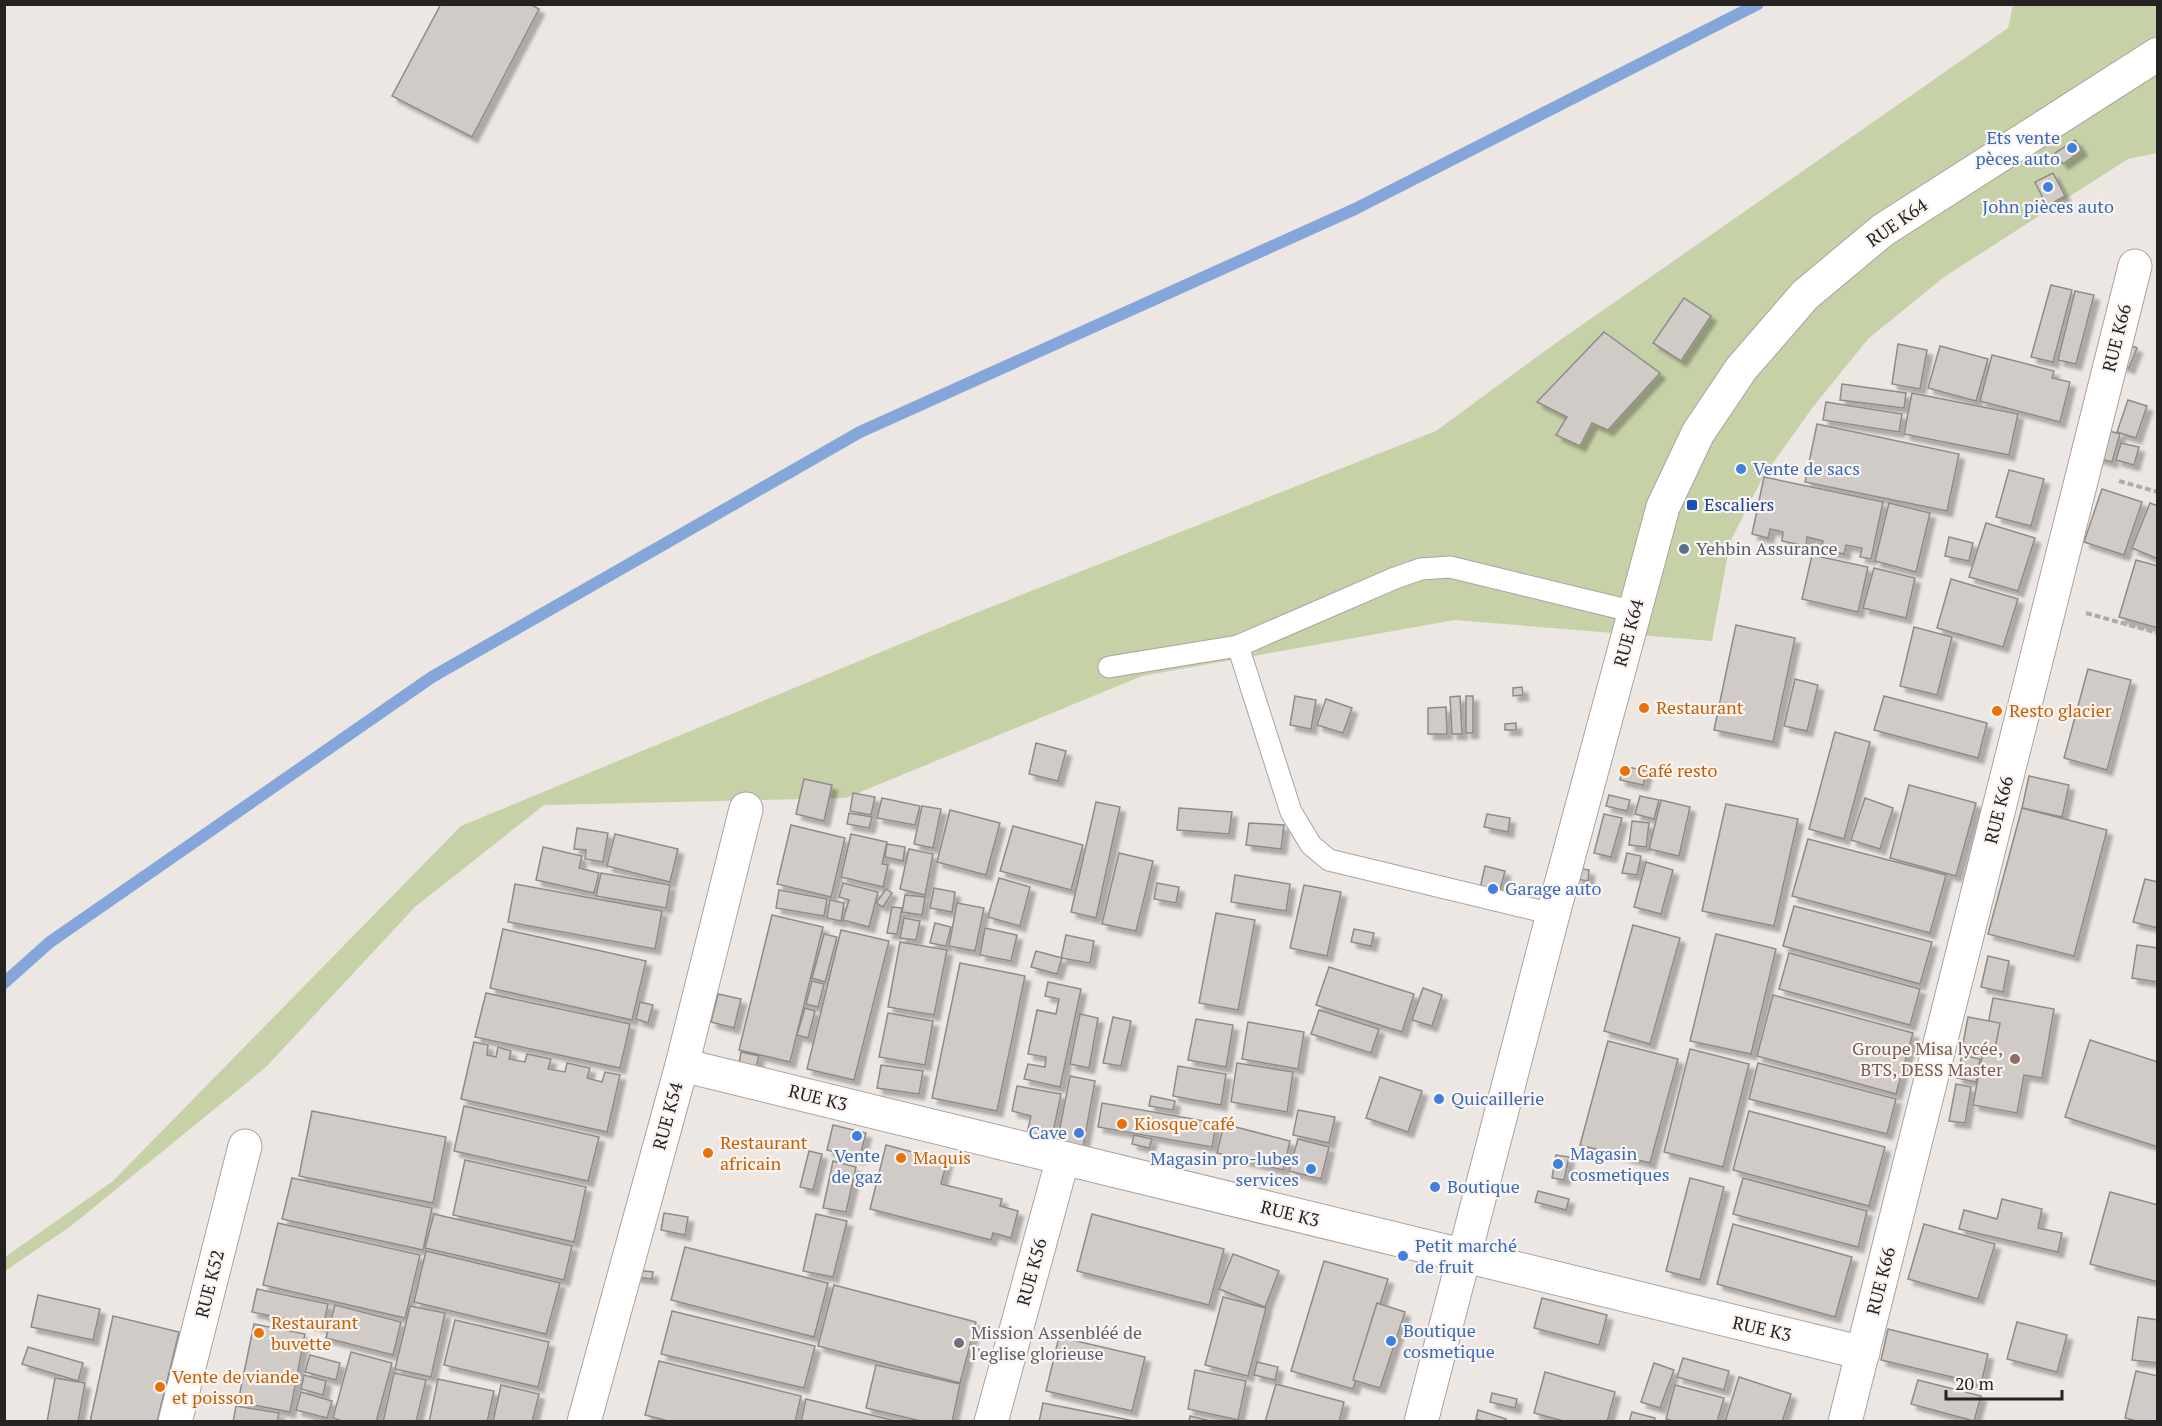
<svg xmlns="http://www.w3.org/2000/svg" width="2162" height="1426" font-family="'PT Serif',serif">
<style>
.green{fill:#c7d1a7}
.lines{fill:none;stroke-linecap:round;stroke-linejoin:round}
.stream{stroke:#85a6da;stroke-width:12}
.building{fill:#d0cbc6;stroke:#8f8b86;stroke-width:1.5;filter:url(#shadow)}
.lane-casing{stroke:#aaa3a0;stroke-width:23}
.street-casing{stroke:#aaa3a0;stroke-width:35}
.secondary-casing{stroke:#aaa3a0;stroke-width:35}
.path{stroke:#b0aba8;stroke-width:4;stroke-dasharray:6 3;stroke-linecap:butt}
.lane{stroke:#fff;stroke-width:21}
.street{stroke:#fff;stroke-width:33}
.secondary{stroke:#fff;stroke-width:33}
.shop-dot{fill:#3f7fe0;stroke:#fbf4f1;stroke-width:2}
.transit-dot{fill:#1a4fb4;stroke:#fbf4f1;stroke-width:2}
.service-dot{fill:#5c6f8a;stroke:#fbf4f1;stroke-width:2}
.food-dot{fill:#e8710a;stroke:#fbf4f1;stroke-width:2}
.education-dot{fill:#8d6e63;stroke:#fbf4f1;stroke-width:2}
.worship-dot{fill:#6b7280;stroke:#fbf4f1;stroke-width:2}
.labels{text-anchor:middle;stroke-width:4.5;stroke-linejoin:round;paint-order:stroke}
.shop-label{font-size:18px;fill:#366cbe;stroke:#fbf4f1;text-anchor:start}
.street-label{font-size:18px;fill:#252322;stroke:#fbf4f1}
.transit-label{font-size:18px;fill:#164399;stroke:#fbf4f1;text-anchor:start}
.service-label{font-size:18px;fill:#4e5e75;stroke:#fbf4f1;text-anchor:start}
.food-label{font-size:18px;fill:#c56008;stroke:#fbf4f1;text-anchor:start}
.education-label{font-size:18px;fill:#785e54;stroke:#fbf4f1;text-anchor:end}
.worship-label{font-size:18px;fill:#5b616d;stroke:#fbf4f1;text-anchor:start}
</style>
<defs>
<filter id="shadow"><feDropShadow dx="5.5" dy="5.5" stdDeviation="1.5" flood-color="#0004"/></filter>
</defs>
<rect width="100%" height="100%" fill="#ede7e3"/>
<polygon class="green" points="2013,5 2157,5 2157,153 2128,159 1944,277 1868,339 1813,407 1763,477 1730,542 1712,641 1455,620 1142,676 846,798 544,805 415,907 266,1067 71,1226 5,1271 5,1257 113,1181 461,826 968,616 1436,431 1553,345 2008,28"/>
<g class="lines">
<polyline class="stream" points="4,983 50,942 432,677 860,432 1355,209 1758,4"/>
</g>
<g class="building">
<polygon points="441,4 530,4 539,9 472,137 392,96"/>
<polygon points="2075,140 2082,150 2063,164 2055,153"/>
<polygon points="2053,173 2065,196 2047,206 2035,182"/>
<polygon points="2051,285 2072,290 2053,362 2031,357"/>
<polygon points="2075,291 2094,295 2076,364 2058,360"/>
<polygon points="1684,298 1711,316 1681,361 1653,343"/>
<polygon points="1604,332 1660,373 1608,430 1592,423 1580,446 1556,435 1567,417 1537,402"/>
<polygon points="2122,342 2137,348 2129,368 2113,362"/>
<polygon points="1898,344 1927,350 1920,389 1892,384"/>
<polygon points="1940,346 1988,359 1976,401 1928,388"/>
<polygon points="1992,355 2054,371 2052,378 2070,382 2060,422 1980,401"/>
<polygon points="1842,384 1906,393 1904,408 1840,400"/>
<polygon points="1912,393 2018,414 2009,455 1904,434"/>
<polygon points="2128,400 2147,406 2136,438 2117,432"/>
<polygon points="1826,402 1902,414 1899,432 1823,420"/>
<polygon points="1817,424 1959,454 1947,511 1805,482"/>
<polygon points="2099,428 2120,434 2112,462 2091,456"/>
<polygon points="2121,443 2139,447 2134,465 2116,460"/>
<polygon points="2009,470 2044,479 2031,526 1996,517"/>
<polygon points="1764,477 1883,502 1871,559 1860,557 1862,548 1846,545 1844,554 1821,549 1823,541 1807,537 1806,546 1782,541 1783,532 1770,529 1768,538 1752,534"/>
<polygon points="2102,489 2142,502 2124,555 2084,542"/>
<polygon points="1889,503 1930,513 1916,572 1875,561"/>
<polygon points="2150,503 2158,506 2158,559 2132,548"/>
<polygon points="1986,523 2035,538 2018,591 1969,577"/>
<polygon points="1949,537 1973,543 1969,561 1945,556"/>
<polygon points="1812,555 1868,567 1858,612 1802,599"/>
<polygon points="2136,560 2158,566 2158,628 2119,617"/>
<polygon points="1874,568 1915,578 1906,618 1863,608"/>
<polygon points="1951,579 2018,599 2003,647 1937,628"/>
<polygon points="1736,625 1795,638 1773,742 1714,730"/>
<polygon points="1914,627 1952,637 1937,695 1900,686"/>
<polygon points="2088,669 2131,680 2107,770 2064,758"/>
<polygon points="1795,679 1818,685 1807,731 1784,726"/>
<polygon points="1522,687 1523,695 1513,696 1513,688"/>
<polygon points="1295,696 1316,700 1311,729 1290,725"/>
<polygon points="1460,696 1462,734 1452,734 1450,697"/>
<rect x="1466" y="696" width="7" height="37"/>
<polygon points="1884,696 1987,723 1978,758 1874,730"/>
<polygon points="1326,699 1352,708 1343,733 1317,725"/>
<polygon points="1446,707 1447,734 1428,734 1428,708"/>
<polygon points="1516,723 1516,730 1505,730 1505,724"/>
<polygon points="1835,732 1870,742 1844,839 1809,829"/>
<polygon points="1036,743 1066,751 1058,781 1029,774"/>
<polygon points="1623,766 1647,771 1643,785 1620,780"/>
<polygon points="2029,776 2069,785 2062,817 2022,808"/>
<polygon points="804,779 832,785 824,821 796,814"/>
<polygon points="1909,785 1976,803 1956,876 1890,858"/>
<polygon points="853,793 875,797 871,815 850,811"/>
<polygon points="1609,795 1630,800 1627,811 1606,806"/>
<polygon points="1640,796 1659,800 1654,819 1635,814"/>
<polygon points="882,798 920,806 915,825 877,818"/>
<polygon points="1865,798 1893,808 1880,849 1851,840"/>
<polygon points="1661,800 1690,807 1679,856 1649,849"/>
<polygon points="1096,802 1120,807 1096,918 1071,912"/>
<polygon points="1726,804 1798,819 1774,926 1702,911"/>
<polygon points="922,806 941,809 933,848 914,844"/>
<polygon points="1179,808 1232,812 1229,834 1177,830"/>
<polygon points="2022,808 2107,830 2074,956 1988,934"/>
<polygon points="950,810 1000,823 986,875 937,862"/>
<polygon points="849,813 872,817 869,828 847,824"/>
<polygon points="1487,814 1510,818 1508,832 1484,827"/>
<polygon points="1604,814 1622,818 1611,857 1594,853"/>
<polygon points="1632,821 1649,823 1646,847 1629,845"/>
<polygon points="1249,823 1284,825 1281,849 1246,845"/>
<polygon points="791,825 845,838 831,897 777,884"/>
<polygon points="1013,826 1083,845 1071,890 1000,871"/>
<polygon points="577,828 608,833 603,862 585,859 586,850 574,849"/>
<polygon points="615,834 678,849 670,882 607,866"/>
<polygon points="851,834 887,842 882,864 888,865 883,887 841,877"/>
<polygon points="1808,839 1946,875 1930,933 1792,896"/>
<polygon points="887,844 905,847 903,861 885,857"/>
<polygon points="543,847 582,856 579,868 599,873 594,893 536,880"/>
<polygon points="909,849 933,854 925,895 900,889"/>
<polygon points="1119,853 1153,861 1136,931 1102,924"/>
<polygon points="1627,853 1641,856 1637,875 1622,873"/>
<polygon points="1646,862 1673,870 1661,914 1634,907"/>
<polygon points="1485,866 1505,871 1498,898 1479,893"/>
<polygon points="1578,868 1589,870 1588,881 1576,879"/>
<polygon points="601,873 670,885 666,908 596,896"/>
<polygon points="1235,875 1290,884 1286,911 1231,902"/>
<polygon points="999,878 1030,887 1020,926 988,917"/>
<polygon points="2145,879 2158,882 2158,928 2133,922"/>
<polygon points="843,883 878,892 869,927 843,920 849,900 839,897"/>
<polygon points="1157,883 1179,887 1176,903 1154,899"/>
<polygon points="515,884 662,911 655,949 508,922"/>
<polygon points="1304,885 1341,892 1327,956 1290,948"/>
<polygon points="934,888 955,892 952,912 930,908"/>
<polygon points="886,889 892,893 883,907 876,903"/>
<polygon points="779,890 827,899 824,916 776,908"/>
<polygon points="905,895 925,897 922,915 902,912"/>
<polygon points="830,900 844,903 841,921 827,918"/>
<polygon points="957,903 984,908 975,951 949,946"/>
<polygon points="1794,906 1932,942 1920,984 1783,946"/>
<polygon points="892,907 902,908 897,934 887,933"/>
<polygon points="1216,913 1255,920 1238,1010 1199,1003"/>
<polygon points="772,915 823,927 790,1062 739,1050"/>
<polygon points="904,918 920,921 916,940 900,938"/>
<polygon points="935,923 951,927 946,946 930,943"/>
<polygon points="1633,925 1680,938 1650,1044 1604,1031"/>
<polygon points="985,928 1017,935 1011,961 980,955"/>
<polygon points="503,929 646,961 632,1020 490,988"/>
<polygon points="1354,929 1374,933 1371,946 1351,942"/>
<polygon points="841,930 889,941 854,1080 807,1069"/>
<polygon points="824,934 837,937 825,982 812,978"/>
<polygon points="1716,934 1776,949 1751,1054 1690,1041"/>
<polygon points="1066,935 1094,941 1090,963 1061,958"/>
<polygon points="900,942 947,950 934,1015 888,1007"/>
<polygon points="2137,945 2158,948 2158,982 2132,978"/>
<polygon points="1036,951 1062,958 1057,974 1031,967"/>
<polygon points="1789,953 1920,989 1910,1025 1779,989"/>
<polygon points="1988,956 2009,961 2003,992 1981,987"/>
<polygon points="960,963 1025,976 997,1111 932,1098"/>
<polygon points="1329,967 1414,994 1402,1032 1316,1005"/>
<polygon points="812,981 824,984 818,1007 806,1004"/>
<polygon points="1048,982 1081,989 1060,1087 1024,1079 1028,1064 1045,1067 1046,1057 1028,1054 1037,1010 1056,1014 1059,999 1045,996"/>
<polygon points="1423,988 1442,995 1432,1026 1412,1020"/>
<polygon points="486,993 630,1024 620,1068 475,1037"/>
<polygon points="718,994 741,999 734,1028 711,1022"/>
<polygon points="1773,995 1913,1033 1896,1094 1757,1056"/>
<polygon points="1993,998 2054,1009 2042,1078 2024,1075 2017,1113 1973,1105"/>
<polygon points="640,1002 653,1005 648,1023 636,1019"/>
<polygon points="805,1008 815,1011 808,1038 797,1035"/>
<polygon points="1319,1010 1379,1029 1371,1053 1311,1034"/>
<polygon points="888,1013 933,1021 925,1065 879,1057"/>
<polygon points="1080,1014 1098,1018 1089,1068 1070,1064"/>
<polygon points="1113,1017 1131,1021 1121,1066 1103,1063"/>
<polygon points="1968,1017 2000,1023 1994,1054 1962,1049"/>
<polygon points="1196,1019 1233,1025 1226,1067 1188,1060"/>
<polygon points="1248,1022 1304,1032 1298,1069 1242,1059"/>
<polygon points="2090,1040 2158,1062 2158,1147 2065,1117"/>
<polygon points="1608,1041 1678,1059 1650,1163 1580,1145"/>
<polygon points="474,1042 488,1045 487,1055 496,1057 498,1047 511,1051 509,1059 525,1062 527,1054 551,1059 548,1069 565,1072 567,1063 590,1068 587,1078 602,1082 605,1072 620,1075 607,1132 461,1099"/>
<polygon points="1690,1049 1749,1064 1723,1167 1664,1152"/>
<polygon points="741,1052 759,1056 756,1067 739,1064"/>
<polygon points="1962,1055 1980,1059 1976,1082 1957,1078"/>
<polygon points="1237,1063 1293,1072 1287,1112 1231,1102"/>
<polygon points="1758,1063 1896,1099 1887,1134 1749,1099"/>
<polygon points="881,1065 923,1071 919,1094 877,1088"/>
<polygon points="1178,1066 1226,1074 1221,1105 1173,1096"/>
<polygon points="1070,1076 1095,1081 1083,1147 1057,1143"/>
<polygon points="1380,1077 1422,1091 1408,1132 1366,1118"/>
<polygon points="1956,1084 1971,1087 1965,1123 1949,1121"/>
<polygon points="1017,1086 1061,1094 1051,1142 1026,1138 1031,1116 1012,1111"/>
<polygon points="1151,1096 1175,1101 1173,1110 1149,1106"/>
<polygon points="1102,1103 1216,1123 1212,1147 1098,1127"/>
<polygon points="464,1106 599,1137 588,1181 454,1151"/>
<polygon points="1298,1110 1335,1117 1329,1143 1293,1135"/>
<polygon points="312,1111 446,1137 433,1203 299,1176"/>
<polygon points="1749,1111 1885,1147 1869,1206 1733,1170"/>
<polygon points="1224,1124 1290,1141 1283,1170 1217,1153"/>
<polygon points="833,1125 866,1133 859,1159 827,1150"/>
<polygon points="1134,1135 1152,1139 1149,1148 1132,1144"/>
<polygon points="1298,1139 1329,1147 1321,1179 1289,1171"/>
<polygon points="886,1145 947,1161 941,1184 1002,1199 1000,1206 1018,1211 1011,1238 993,1233 991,1240 870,1209"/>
<polygon points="809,1151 822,1154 813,1190 800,1187"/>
<polygon points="1556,1155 1569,1157 1564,1180 1552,1178"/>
<polygon points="465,1160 586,1187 574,1242 453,1215"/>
<polygon points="833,1161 856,1167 846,1212 823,1208"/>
<polygon points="292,1178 432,1208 423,1250 282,1219"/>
<polygon points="1690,1178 1724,1187 1700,1280 1666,1271"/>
<polygon points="1743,1178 1867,1211 1858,1247 1733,1214"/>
<polygon points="1538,1191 1569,1199 1566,1210 1535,1202"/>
<polygon points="2110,1192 2158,1205 2158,1282 2090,1264"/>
<polygon points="2002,1199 2042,1209 2038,1228 2062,1233 2058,1252 1959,1229 1964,1210 1997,1219"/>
<polygon points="664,1213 688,1217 685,1235 661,1230"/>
<polygon points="434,1214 572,1246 564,1280 425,1248"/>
<polygon points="816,1214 847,1221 833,1277 803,1271"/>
<polygon points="1092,1214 1224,1249 1209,1305 1077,1271"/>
<polygon points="278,1223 420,1255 405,1318 263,1285"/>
<polygon points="1733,1224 1852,1257 1835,1317 1717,1284"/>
<polygon points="1924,1224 1995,1244 1978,1299 1908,1279"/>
<polygon points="685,1247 828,1283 814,1337 671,1300"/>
<polygon points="426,1251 560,1283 546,1334 414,1302"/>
<polygon points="1233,1254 1279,1271 1265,1307 1219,1289"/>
<polygon points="1324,1261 1388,1279 1353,1389 1291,1371"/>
<polygon points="636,1270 653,1272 652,1279 635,1277"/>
<polygon points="834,1285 976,1322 960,1383 818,1346"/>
<polygon points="257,1289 328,1304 323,1327 252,1312"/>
<polygon points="38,1295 100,1309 93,1340 31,1327"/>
<polygon points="1223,1297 1266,1308 1248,1376 1205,1365"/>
<polygon points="1542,1298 1607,1315 1599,1345 1534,1328"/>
<polygon points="1377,1303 1405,1312 1380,1388 1353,1380"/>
<polygon points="335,1305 401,1322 393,1355 326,1338"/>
<polygon points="410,1306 445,1313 431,1377 395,1369"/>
<polygon points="672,1311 815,1346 804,1388 661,1354"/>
<polygon points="113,1316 179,1332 157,1422 90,1422"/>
<polygon points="2138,1317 2158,1320 2158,1363 2132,1360"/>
<polygon points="455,1320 549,1342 538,1387 444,1365"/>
<polygon points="2017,1322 2067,1335 2057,1372 2007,1359"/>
<polygon points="254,1324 305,1334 290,1412 238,1402"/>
<polygon points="1888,1329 1988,1354 1981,1384 1881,1360"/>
<polygon points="1059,1337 1145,1357 1132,1411 1046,1391"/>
<polygon points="28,1347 83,1363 78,1381 22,1364"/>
<polygon points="351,1352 392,1363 376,1422 345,1422 333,1418"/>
<polygon points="310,1355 340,1363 336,1380 305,1372"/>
<polygon points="1683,1358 1729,1371 1724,1390 1677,1377"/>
<polygon points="659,1361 801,1396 795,1422 672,1422 645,1415"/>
<polygon points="1257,1362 1278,1367 1275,1380 1254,1375"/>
<polygon points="1654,1363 1674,1370 1660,1408 1641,1402"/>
<polygon points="876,1365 960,1384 952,1422 925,1422 866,1408"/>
<polygon points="1195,1370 1246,1381 1238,1420 1188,1409"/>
<polygon points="2136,1371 2158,1376 2158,1422 2140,1422 2125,1418"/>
<polygon points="1545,1372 1615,1392 1607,1422 1567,1422 1534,1413"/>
<polygon points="394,1373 426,1380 416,1422 383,1422"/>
<polygon points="304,1375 326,1381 323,1395 301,1389"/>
<polygon points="1739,1377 1791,1394 1782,1422 1725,1422"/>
<polygon points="55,1378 85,1383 78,1422 47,1422"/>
<polygon points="438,1379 494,1391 487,1422 429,1422"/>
<polygon points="1918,1380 1981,1396 1974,1421 1911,1404"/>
<polygon points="1276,1384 1344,1402 1339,1422 1265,1422"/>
<polygon points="501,1385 539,1394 532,1422 493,1422"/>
<polygon points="1675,1385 1724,1398 1717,1422 1676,1422 1666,1419"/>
<polygon points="301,1392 332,1401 327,1418 296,1410"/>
<polygon points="1492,1393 1517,1399 1515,1408 1490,1402"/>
<polygon points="806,1399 900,1422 801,1422"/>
<polygon points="1043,1403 1139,1422 1039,1422"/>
<polygon points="236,1406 279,1413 277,1422 233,1422"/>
<polygon points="1478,1410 1506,1419 1505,1422 1486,1422 1476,1419"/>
<polygon points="1632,1412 1655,1418 1654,1422 1629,1422"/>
<polygon points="1190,1416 1215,1422 1189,1422"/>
</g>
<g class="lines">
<g class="lane-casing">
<g id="lane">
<polyline points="1238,646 1291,812 1311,845 1329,860 1553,914"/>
<polyline points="1109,667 1238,646 1395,578 1421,569 1450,567 1635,612"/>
</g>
</g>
<g class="street-casing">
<g id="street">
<polyline points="682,1065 1863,1353"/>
<polyline points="175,1422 245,1146"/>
<polyline points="584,1422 682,1065 746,809"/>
<polyline points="991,1422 1063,1158"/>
<polyline points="1845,1422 2135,266"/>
</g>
</g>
<g class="secondary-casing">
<polyline id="secondary" points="1421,1422 1553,914 1663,507 1698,433 1741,369 1805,295 1883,230 2158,54"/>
</g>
<g class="path">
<polyline points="2119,481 2158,492"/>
<polyline points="2086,613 2158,633"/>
</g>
<use href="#lane" class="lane"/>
<use href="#street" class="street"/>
<use href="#secondary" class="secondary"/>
</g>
<g class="shop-dot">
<circle cx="2072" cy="148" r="6"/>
<circle cx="2048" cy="187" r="6"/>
<circle cx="1741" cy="469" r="6"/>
<circle cx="1493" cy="889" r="6"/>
<circle cx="1439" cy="1099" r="6"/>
<circle cx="1079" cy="1133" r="6"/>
<circle cx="857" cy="1136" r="6"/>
<circle cx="1558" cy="1164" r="6"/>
<circle cx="1311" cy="1169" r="6"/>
<circle cx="1435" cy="1187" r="6"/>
<circle cx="1403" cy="1256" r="6"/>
<circle cx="1391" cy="1341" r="6"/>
</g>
<rect class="transit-dot" x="1686" y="499" width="12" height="12" rx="3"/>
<circle class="service-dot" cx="1684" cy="549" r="6"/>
<g class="food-dot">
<circle cx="1644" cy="708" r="6"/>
<circle cx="1997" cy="711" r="6"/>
<circle cx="1625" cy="771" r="6"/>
<circle cx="1122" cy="1124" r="6"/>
<circle cx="708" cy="1153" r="6"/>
<circle cx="901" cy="1158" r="6"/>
<circle cx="259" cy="1333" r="6"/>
<circle cx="160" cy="1387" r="6"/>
</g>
<circle class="education-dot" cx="2015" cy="1059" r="6"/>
<circle class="worship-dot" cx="959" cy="1343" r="6"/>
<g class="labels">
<g class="shop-label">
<text x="2060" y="144" text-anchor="end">Ets vente<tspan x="2060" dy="21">pèces auto</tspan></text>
<text x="2048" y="213" text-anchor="middle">John pièces auto</text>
<text x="1753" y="475">Vente de sacs</text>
<text x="1505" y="895">Garage auto</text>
<text x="1451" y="1105">Quicaillerie</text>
<text x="1067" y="1139" text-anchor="end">Cave</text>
<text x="1570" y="1160">Magasin<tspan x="1570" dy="21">cosmetiques</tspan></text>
<text x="857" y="1162" text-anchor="middle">Vente<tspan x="857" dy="21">de gaz</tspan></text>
<text x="1299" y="1165" text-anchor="end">Magasin pro-lubes<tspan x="1299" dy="21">services</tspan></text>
<text x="1447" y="1193">Boutique</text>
<text x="1415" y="1252">Petit marché<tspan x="1415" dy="21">de fruit</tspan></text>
<text x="1403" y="1337">Boutique<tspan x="1403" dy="21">cosmetique</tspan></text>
</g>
<g class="street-label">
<text transform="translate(1897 223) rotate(-35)" y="6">RUE K64</text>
<text transform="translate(2117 338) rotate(-76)" y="6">RUE K66</text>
<text transform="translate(1629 633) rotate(-75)" y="6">RUE K64</text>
<text transform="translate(1999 810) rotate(-76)" y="6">RUE K66</text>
<text transform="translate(818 1098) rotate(14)" y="6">RUE K3</text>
<text transform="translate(668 1116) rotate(-75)" y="6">RUE K54</text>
<text transform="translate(1290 1214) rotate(14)" y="6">RUE K3</text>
<text transform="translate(1032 1272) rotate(-75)" y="6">RUE K56</text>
<text transform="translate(1881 1281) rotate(-76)" y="6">RUE K66</text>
<text transform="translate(210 1284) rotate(-76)" y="6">RUE K52</text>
<text transform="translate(1762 1329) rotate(13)" y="6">RUE K3</text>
</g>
<g class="transit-label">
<text x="1704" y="511">Escaliers</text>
</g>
<g class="service-label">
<text x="1696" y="555">Yehbin Assurance</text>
</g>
<g class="food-label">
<text x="1656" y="714">Restaurant</text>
<text x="2009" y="717">Resto glacier</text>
<text x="1637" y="777">Café resto</text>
<text x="1134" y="1130">Kiosque café</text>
<text x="720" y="1149">Restaurant<tspan x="720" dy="21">africain</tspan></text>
<text x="913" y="1164">Maquis</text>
<text x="271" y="1329">Restaurant<tspan x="271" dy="21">buvette</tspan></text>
<text x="172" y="1383">Vente de viande<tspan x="172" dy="21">et poisson</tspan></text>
</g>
<g class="education-label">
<text x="2003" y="1055">Groupe Misa lycée,<tspan x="2003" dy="21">BTS, DESS Master</tspan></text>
</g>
<g class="worship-label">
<text x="971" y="1339">Mission Assenbléé de<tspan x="971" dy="21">l'eglise glorieuse</tspan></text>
</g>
</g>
<rect width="2162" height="1426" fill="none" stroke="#252322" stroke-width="12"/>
<path d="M1946 1390v9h116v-9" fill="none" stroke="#252322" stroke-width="3"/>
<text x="1955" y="1390" font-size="18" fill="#252322" stroke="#fbf4f1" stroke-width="4.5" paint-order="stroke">20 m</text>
</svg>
